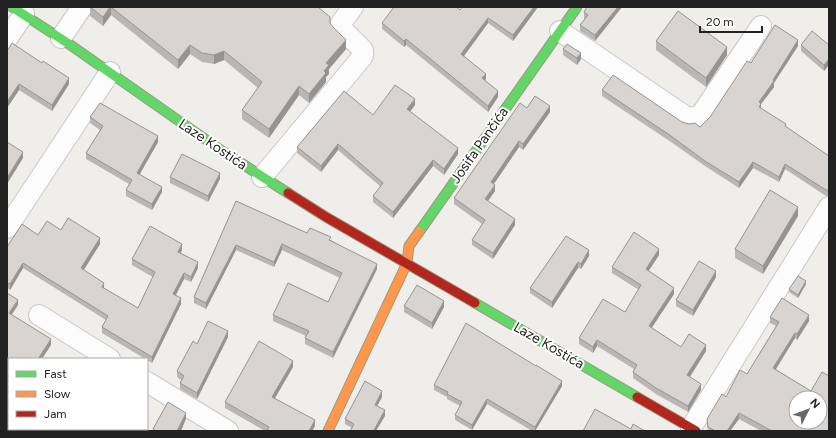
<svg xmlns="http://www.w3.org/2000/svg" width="836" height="438" font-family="Figtree,sans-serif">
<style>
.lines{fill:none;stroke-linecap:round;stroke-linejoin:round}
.street-casing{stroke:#c9c8c7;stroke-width:22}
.fast-casing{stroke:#999a82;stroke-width:11}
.slow-casing{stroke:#999a82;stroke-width:11}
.jam-casing{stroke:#999a82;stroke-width:11}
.street{stroke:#fdfcfc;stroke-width:20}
.fast{stroke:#63d668;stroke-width:9}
.slow{stroke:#ff974d;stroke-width:9}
.jam{stroke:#b3261e;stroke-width:9}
.wall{fill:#b9b6b5}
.shaded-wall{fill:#969493}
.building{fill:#d7d4d2;stroke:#969493;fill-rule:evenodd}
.labels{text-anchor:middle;stroke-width:4;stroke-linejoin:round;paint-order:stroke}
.street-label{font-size:14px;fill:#222;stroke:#fff}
</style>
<rect width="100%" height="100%" fill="#f0eeeb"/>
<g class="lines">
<g class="street-casing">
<g id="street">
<polyline points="560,31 688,118 700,116 761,26"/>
<polyline points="61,38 82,7"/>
<polyline points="7,39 24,14"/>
<polyline points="262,177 363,56 363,50 341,28 341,23 353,7"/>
<polyline points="7,228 110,72"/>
<polyline points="39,315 110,359"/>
<polyline points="147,382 228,431"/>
<polyline points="691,428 829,207"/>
</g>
</g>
<g class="fast-casing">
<g id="fast">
<polyline points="12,7 69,44 222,151 288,193"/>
<polyline points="419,232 577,7"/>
<polyline points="475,303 637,397"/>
</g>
</g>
<g class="slow-casing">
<polyline id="slow" points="328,431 407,263 409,246 419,232"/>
</g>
<g class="jam-casing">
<g id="jam">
<polyline points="288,193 326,217 475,303"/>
<polyline points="637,397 696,431"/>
</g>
</g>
<use href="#street" class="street"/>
<use href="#fast" class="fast"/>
<use href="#slow" class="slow"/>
<use href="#jam" class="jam"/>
</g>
<g class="wall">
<polygon points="90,7 318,7 330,23 346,49 329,69 329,74 326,77 326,82 309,103 299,95 269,138 242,119 242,110 258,88 224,60 214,64 202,62 190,54 178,69 111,15 103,26 90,16"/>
<polygon points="538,7 513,41 488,23 464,56 486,79 485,80 498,97 488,112 406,45 404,47 382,29 382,23 460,10"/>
<polygon points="587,7 622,7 595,41 580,31 580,25 585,19 584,18 584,12"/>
<polygon points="656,41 727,55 706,87 656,50"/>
<polygon points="801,45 829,45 829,65 824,71 801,51"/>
<polygon points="798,46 774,83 774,87 761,104 761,108 786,128 829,156 829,196 826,196 785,169 779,182 753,168 739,188 705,166 671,142 602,96 602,90 682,122 700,127 710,117"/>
<polygon points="563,49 581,59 577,65 563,55"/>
<polygon points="7,51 69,84 52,111 19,90 7,108"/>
<polygon points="415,105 410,112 458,154 444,175 433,166 393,218 373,202 373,196 381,187 338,150 321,172 297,153 297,147 373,115"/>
<polygon points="550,112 523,150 519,147 494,184 495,191 488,201 515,225 493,259 472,245 472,240 482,224 454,204 454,198"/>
<polygon points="90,117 158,142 139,175 162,192 152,210 126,196 126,190 129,184 86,159 86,153 100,130 90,123"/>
<polygon points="170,177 220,179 208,202 170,183"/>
<polygon points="236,201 307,233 331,240 377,269 333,358 305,344 305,338 306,336 273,321 273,315 328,302 340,278 282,250 274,267 236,250 206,309 194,303 194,297"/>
<polygon points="798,216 763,274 735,258 735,249"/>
<polygon points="61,230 100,244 84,270 104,288 138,308 153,277 132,265 132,259 182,250 181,253 198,268 191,282 184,279 176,295 181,304 152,363 102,333 102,327 106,320 23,268 10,290 7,288 7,247"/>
<polygon points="659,255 648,271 674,294 651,328 681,347 706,351 690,377 701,390 688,412 656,394 633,378 633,372 634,369 597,346 593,353 579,344 579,338 625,312 639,290 612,273 612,267"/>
<polygon points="589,256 581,269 578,268 552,308 530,293 530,288"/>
<polygon points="716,277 693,316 676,306 676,300"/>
<polygon points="806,284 798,298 789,292 789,289"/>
<polygon points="404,306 444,307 432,329 404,312"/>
<polygon points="770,317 809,321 797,340 795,338 775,369 811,391 829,431 761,431 739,419 730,431 708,431 707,425 707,419 747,374 776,326 770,323"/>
<polygon points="228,337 197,399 180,389 180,383 181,380 177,377 177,371"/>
<polygon points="293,367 275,398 315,426 312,431 265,431 225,408 225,402"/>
<polygon points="434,385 562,386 535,431 532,431 487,404 472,430 455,420 455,415 460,406 447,399 447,397 434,390"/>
<polygon points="382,397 377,406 385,416 352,428 345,424 345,419"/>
</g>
<g class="shaded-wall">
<polygon points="111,7 111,15 103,26 103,17"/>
<polygon points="534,7 538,7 513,41 513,35"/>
<polygon points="618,7 622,7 595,41 595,35"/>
<polygon points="488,18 488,23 461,60 461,54"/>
<polygon points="406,39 406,45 404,47 404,41"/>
<polygon points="346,40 346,49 329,69 329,74 326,77 326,82 309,103 309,94 326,63"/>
<polygon points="798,40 798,46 774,83 774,87 761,104 761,110 759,113 759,102"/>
<polygon points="190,45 190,54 178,69 178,60"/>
<polygon points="727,47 727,55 706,87 706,78"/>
<polygon points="224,51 224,60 214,64 214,55"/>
<polygon points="581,53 581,59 577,65 577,58"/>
<polygon points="829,59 829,65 824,71 824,65"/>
<polygon points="486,74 486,79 482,83 482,78"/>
<polygon points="69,78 69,84 52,111 52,105"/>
<polygon points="19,84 19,90 7,108 7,102"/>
<polygon points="299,86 299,95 269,138 269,129"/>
<polygon points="498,91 498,97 488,112 488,106"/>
<polygon points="415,99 415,105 407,115 407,109"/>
<polygon points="550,106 550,112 523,150 523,144"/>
<polygon points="158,136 158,142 137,179 137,173"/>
<polygon points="519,141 519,147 491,188 491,182"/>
<polygon points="338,144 338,150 321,172 321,166"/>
<polygon points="458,148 458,154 444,175 444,169"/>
<polygon points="23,152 23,158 7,184 7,178"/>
<polygon points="433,160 433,166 393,218 393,212"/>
<polygon points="753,162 753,168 739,188 739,182"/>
<polygon points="785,164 785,169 779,182 779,177"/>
<polygon points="220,173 220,179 208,202 208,196"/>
<polygon points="495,185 495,191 485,205 485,199"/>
<polygon points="162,187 162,192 152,210 152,204"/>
<polygon points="798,207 798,216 763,274 763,266"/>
<polygon points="515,219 515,225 493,259 493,253"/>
<polygon points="100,238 100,244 81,274 81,268"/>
<polygon points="182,244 182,250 178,257 178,252"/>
<polygon points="282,244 282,250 274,267 274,262"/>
<polygon points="236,245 236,250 206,309 206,303"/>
<polygon points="659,249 659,255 646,275 646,269"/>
<polygon points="589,250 589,256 581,269 581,264"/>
<polygon points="198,262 198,268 191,282 191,277"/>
<polygon points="578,262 578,268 552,308 552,302"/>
<polygon points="23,263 23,268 10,290 10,284"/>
<polygon points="377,264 377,269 333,358 333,352"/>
<polygon points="716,271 716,277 693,316 693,310"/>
<polygon points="184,273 184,279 173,300 173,294"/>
<polygon points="806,281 806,284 798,298 798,295"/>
<polygon points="104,283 104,289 102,287"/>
<polygon points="674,288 674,294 649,332 649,326"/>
<polygon points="181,298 181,304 152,363 152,357"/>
<polygon points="18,300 18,305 9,319 9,313"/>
<polygon points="444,301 444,307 432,329 432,323"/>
<polygon points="809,315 809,321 797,340 797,334"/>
<polygon points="228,331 228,337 197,399 197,393"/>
<polygon points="795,333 795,338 773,374 773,368"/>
<polygon points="51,339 51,345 42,359 38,359"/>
<polygon points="597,340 597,346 593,353 593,347"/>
<polygon points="706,345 706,351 687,381 687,375"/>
<polygon points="293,361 293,367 272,403 272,397"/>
<polygon points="562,381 562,386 535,431 535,427"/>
<polygon points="701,384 701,390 688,412 688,406"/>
<polygon points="382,391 382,397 375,410 375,405"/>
<polygon points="487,399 487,404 472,430 472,425"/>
<polygon points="385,410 385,416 376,431 374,430"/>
<polygon points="186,413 186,419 181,431 177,431"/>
<polygon points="739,413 739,419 730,431 727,431"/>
<polygon points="315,420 315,426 312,431 309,431"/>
</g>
<g class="building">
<polygon points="90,7 110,7 103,17"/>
<polygon points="111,7 318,7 330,17 330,23 333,27 346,40 326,63 329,65 324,71 326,73 309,94 299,86 269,129 242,110 262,82 224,51 214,55 202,53 190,45 178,60"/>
<polygon points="394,7 456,7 460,10 462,7 534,7 513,35 488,18 461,54 486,74 482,78 498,91 488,106 406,39 404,41 382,23"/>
<polygon points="587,7 618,7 595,35 580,25 588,15 584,12"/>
<polygon points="678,11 727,47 706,78 656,41"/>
<polygon points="775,25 798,40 773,80 774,81 759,102 761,104 759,107 786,124 785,126 829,156 829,190 826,190 785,164 779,177 753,162 739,182 705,161 671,136 602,90 613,75 682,122 689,124 695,123 700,127 710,117 747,61 751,63"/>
<polygon points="812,31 829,45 829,59 824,65 801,45"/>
<polygon points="12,43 42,63 43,61 69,78 52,105 19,84 7,102 7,51"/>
<polygon points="567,44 581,53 577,58 563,49"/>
<polygon points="395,85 415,99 407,109 458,148 444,169 433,160 393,212 373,196 383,183 338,144 321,166 297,147 344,91 373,115"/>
<polygon points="535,96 550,106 523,144 519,141 491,182 495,185 485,199 515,219 493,253 472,240 485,220 454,198 520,103 527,108"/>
<polygon points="100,103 158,136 137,173 162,187 152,204 126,190 132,180 86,153 103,126 90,117"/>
<polygon points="7,142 23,152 7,178"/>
<polygon points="182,154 220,173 208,196 170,177"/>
<polygon points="770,190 798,207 763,266 735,249"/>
<polygon points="236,201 307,233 310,228 331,237 329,240 377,264 333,352 305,338 309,331 273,315 288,283 328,302 342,273 282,244 274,262 236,245 206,303 194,297"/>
<polygon points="68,218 100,238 81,268 104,283 102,287 138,308 155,272 132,259 150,226 182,244 178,252 198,262 191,277 184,273 173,294 181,298 152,357 102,327 108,316 23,263 10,284 7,283 7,247 22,224 38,235 47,221 61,230"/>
<polygon points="634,232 659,249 646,269 674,288 649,326 681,347 689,334 706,345 687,375 701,384 688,406 656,388 633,372 637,365 597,340 593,347 579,338 603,299 625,312 641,285 612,267"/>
<polygon points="566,236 589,250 581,264 578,262 552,302 530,288"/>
<polygon points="699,261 716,271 693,310 676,300"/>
<polygon points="798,276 806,281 798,295 789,289"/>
<polygon points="417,285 444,301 432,323 404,306"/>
<polygon points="7,293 18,300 9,313 51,339 38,359 9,359 9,429 73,429 72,431 7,431"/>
<path d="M782,298L809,315L797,334L795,333L773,368L811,391L822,372L829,376V431H772L739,413L727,431H715L708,427L707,419L722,394L726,397L740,370L747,374L779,322L770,317ZM796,398H820V422H796Z"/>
<polygon points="208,321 228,331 197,393 180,383 184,376 177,371 193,341 197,344"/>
<polygon points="466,323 536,366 536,365 562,381 535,427 487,399 472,425 455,415 462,402 447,394 448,392 434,385"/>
<polygon points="259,341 293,361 272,397 315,420 309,431 267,431 269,427 225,402"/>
<polygon points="365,381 382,391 375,405 385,410 374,430 376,431 350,431 354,424 345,419"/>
<polygon points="168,402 186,413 177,431 157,431 153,429"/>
<polygon points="595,409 631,429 633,424 645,431 583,431"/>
<polygon points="98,429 144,429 143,431 97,431"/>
</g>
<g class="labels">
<g class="street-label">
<text transform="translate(213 144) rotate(34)" y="5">Laze Kostića</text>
<text transform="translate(479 145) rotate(-55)" y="5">Josifa Pančića</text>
<text transform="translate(549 345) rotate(30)" y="5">Laze Kostića</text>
</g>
</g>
<rect width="836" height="438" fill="none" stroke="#222222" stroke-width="16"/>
<rect x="8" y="358" width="140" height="72" fill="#ffffff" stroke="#a7a7a7"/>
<rect x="16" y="371" width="20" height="6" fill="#63d668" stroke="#a7a7a7"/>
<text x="44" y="378" font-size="12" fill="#222222">Fast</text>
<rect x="16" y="391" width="20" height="6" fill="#ff974d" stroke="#a7a7a7"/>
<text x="44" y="398" font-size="12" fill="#222222">Slow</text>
<rect x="16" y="411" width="20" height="6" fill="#b3261e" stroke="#a7a7a7"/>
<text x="44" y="418" font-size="12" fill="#222222">Jam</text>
<g transform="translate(808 410) rotate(48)"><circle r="19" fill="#ffffff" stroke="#a7a7a7"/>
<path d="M0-3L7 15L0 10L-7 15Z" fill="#6a6968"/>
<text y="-6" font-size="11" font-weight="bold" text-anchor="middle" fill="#222222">N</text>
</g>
<path d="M700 26v6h62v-6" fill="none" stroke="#222222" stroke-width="2"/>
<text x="706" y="26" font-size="12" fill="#222222" stroke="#ffffff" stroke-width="3" paint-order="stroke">20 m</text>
</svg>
